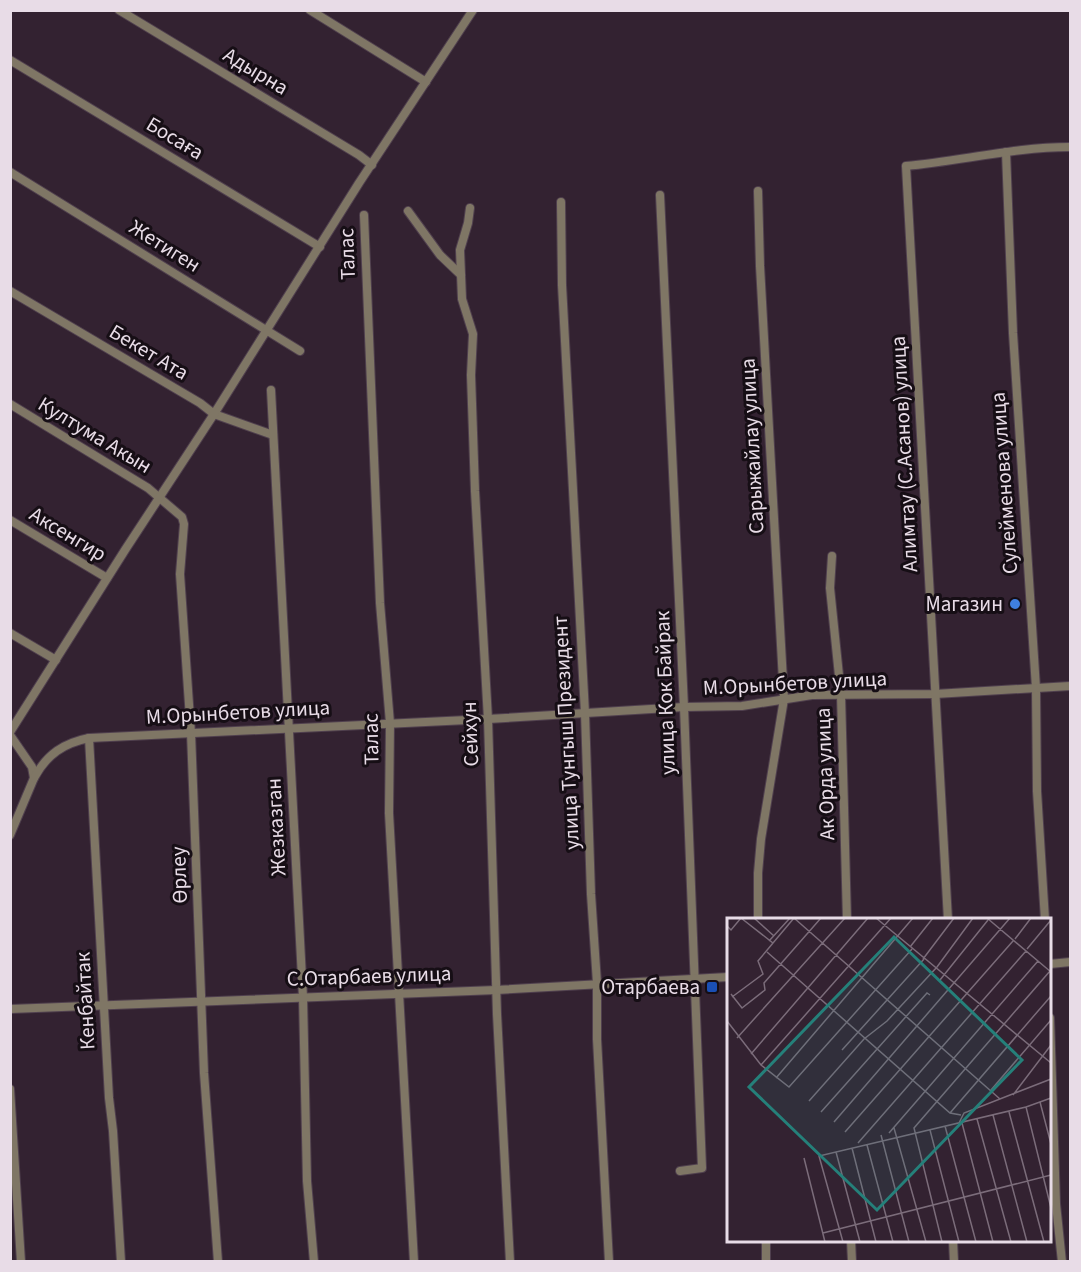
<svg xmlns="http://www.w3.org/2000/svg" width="1081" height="1272" font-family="'Source Sans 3',sans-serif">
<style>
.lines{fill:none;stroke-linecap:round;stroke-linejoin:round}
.street-casing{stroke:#50404e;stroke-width:10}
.street{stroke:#7f7665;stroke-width:8}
.shop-dot{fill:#3f7fe0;stroke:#160e15;stroke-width:2}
.transit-dot{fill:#1a4fb4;stroke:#160e15;stroke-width:2}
.labels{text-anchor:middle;stroke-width:6;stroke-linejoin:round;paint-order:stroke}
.street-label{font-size:21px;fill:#e8dce7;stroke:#160e15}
.poi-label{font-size:21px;fill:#e8dce7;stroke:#160e15;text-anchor:end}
.inset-road{fill:none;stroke:#7b6c7a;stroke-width:1.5}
.view{fill:#25807a;fill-opacity:0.15;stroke:#25807a;stroke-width:3}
.inset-edge{fill:none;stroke:#e8dce7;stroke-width:3}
</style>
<rect width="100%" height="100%" fill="#332231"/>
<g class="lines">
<g class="street-casing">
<g id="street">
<polyline points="119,10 359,155 372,165"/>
<polyline points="310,10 426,82"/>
<polyline points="10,60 320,247"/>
<polyline points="1006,152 1013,333 1036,688 1037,791 1045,920"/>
<polyline points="10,172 300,351"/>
<polyline points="758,191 760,266 784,699 761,839 758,873 758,920"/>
<polyline points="660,195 684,707 702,1168 680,1171"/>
<polyline points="561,202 562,285 585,713 591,894 597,983 597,1039 609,1262"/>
<polyline points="470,208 468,223 460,250 462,299 473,334 471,375 475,491 488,719 497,1014 510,1262"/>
<polyline points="408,211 440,255 461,275"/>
<polyline points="364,215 380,603 390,723 389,813 414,1262"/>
<polyline points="10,291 200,403 214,414 273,435"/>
<polyline points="271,390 303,997 307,1181 314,1262"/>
<polyline points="10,404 148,488 182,517 184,524 180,574 191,733 204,1073 218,1262"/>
<polyline points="10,520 107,578"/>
<polyline points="832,556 830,588 841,695 847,920"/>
<polyline points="10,633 56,660"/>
<polyline points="10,732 125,550 214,414 359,183 473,10"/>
<polyline points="10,735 32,767 34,778 10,835"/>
<polyline points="89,738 109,1098 113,1131 121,1262"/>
<path d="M34,778C47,754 64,743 89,738L488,719L684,707L742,706L812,695L935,694L1070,686"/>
<path d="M948,920L906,166C961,161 1015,147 1070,147"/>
<polyline points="1050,964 1070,962"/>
<polyline points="10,1009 496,990 728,977"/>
<polyline points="1050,1018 1056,1204 1062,1262"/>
<polyline points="10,1089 21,1262"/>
<polyline points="766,1240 766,1262"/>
<polyline points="851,1240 852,1262"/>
<polyline points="953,1240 954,1262"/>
</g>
</g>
<use href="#street" class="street"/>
</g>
<circle class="shop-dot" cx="1015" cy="604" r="6"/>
<rect class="transit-dot" x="706" y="981" width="12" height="12" rx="3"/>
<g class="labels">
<g class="street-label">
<text transform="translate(256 71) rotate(31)" y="7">Адырна</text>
<text transform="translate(175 138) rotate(31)" y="7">Босаға</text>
<text transform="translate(165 246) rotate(32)" y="7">Жетиген</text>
<text transform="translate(347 254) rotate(-92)" y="7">Талас</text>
<text transform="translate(149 352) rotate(31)" y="7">Бекет Ата</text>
<text transform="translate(95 435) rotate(31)" y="7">Култума Акын</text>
<text transform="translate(752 446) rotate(-93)" y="7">Сарыжайлау улица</text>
<text transform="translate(904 454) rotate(-93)" y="7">Алимтау (С.Асанов) улица</text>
<text transform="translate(1004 483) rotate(-94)" y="7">Сулейменова улица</text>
<text transform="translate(68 534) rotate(31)" y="7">Аксенгир</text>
<text transform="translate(795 683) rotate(-3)" y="7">М.Орынбетов улица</text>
<text transform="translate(665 693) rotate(-92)" y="7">улица Кок Байрак</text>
<text transform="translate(238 712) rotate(-3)" y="7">М.Орынбетов улица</text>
<text transform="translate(566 733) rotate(-93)" y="7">улица Тунгыш Президент</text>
<text transform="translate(470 734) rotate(-92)" y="7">Сейхун</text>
<text transform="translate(371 739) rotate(-91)" y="7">Талас</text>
<text transform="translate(825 774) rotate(-92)" y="7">Ак Орда улица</text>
<text transform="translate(276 827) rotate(-93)" y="7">Жезказган</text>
<text transform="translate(179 875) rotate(-92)" y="7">Өрлеу</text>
<text transform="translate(369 976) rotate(-2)" y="7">С.Отарбаев улица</text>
<text transform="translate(85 1001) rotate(-93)" y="7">Кенбайтак</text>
</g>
<g class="poi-label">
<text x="1003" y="611">Магазин</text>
<text x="700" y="994">Отарбаева</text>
</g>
</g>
<g transform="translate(727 918)">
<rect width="324" height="324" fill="#332231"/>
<path class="inset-road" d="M14,0L46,25L67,0M27,0L47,18M67,0L273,181M149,0L324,145M260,0L324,54M0,8L4,12L14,0M288,21L304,0M42,23L63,0M183,29L206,0M300,31L324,2M40,34L223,195L234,197M196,41L227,0M213,62L261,2M4,76L15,90L38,72L37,65L94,0M5,79L36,56L31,43L46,25M0,103L34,147L62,169L185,31M10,120L118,0M115,132L197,41M24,136L141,0M34,147L164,0M49,160L186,0M264,172L324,102M286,177L324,127M324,180L299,189L324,290M82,183L137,121L160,103L210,49L246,0M313,184L324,226M94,194L200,75L203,77M282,194L317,324M223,195L324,78M266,197L300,324M250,201L284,324M107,204L283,0M232,205L237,195L324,161M235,205L266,324M218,208L249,324M167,210L199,324M203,212L232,324M118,214L286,23M162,215L311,43M154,217L182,324M131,225L299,33M140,227L166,324M125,230L149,324M109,234L133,324M77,240L98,324M96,315L324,257M116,324L92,238L299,189M215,324L187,210L323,53"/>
<path class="view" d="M167,19L295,142L150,292L22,169Z"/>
<rect width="324" height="324" class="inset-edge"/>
</g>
<rect width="1081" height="1272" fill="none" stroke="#e8dce7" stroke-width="24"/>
</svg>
